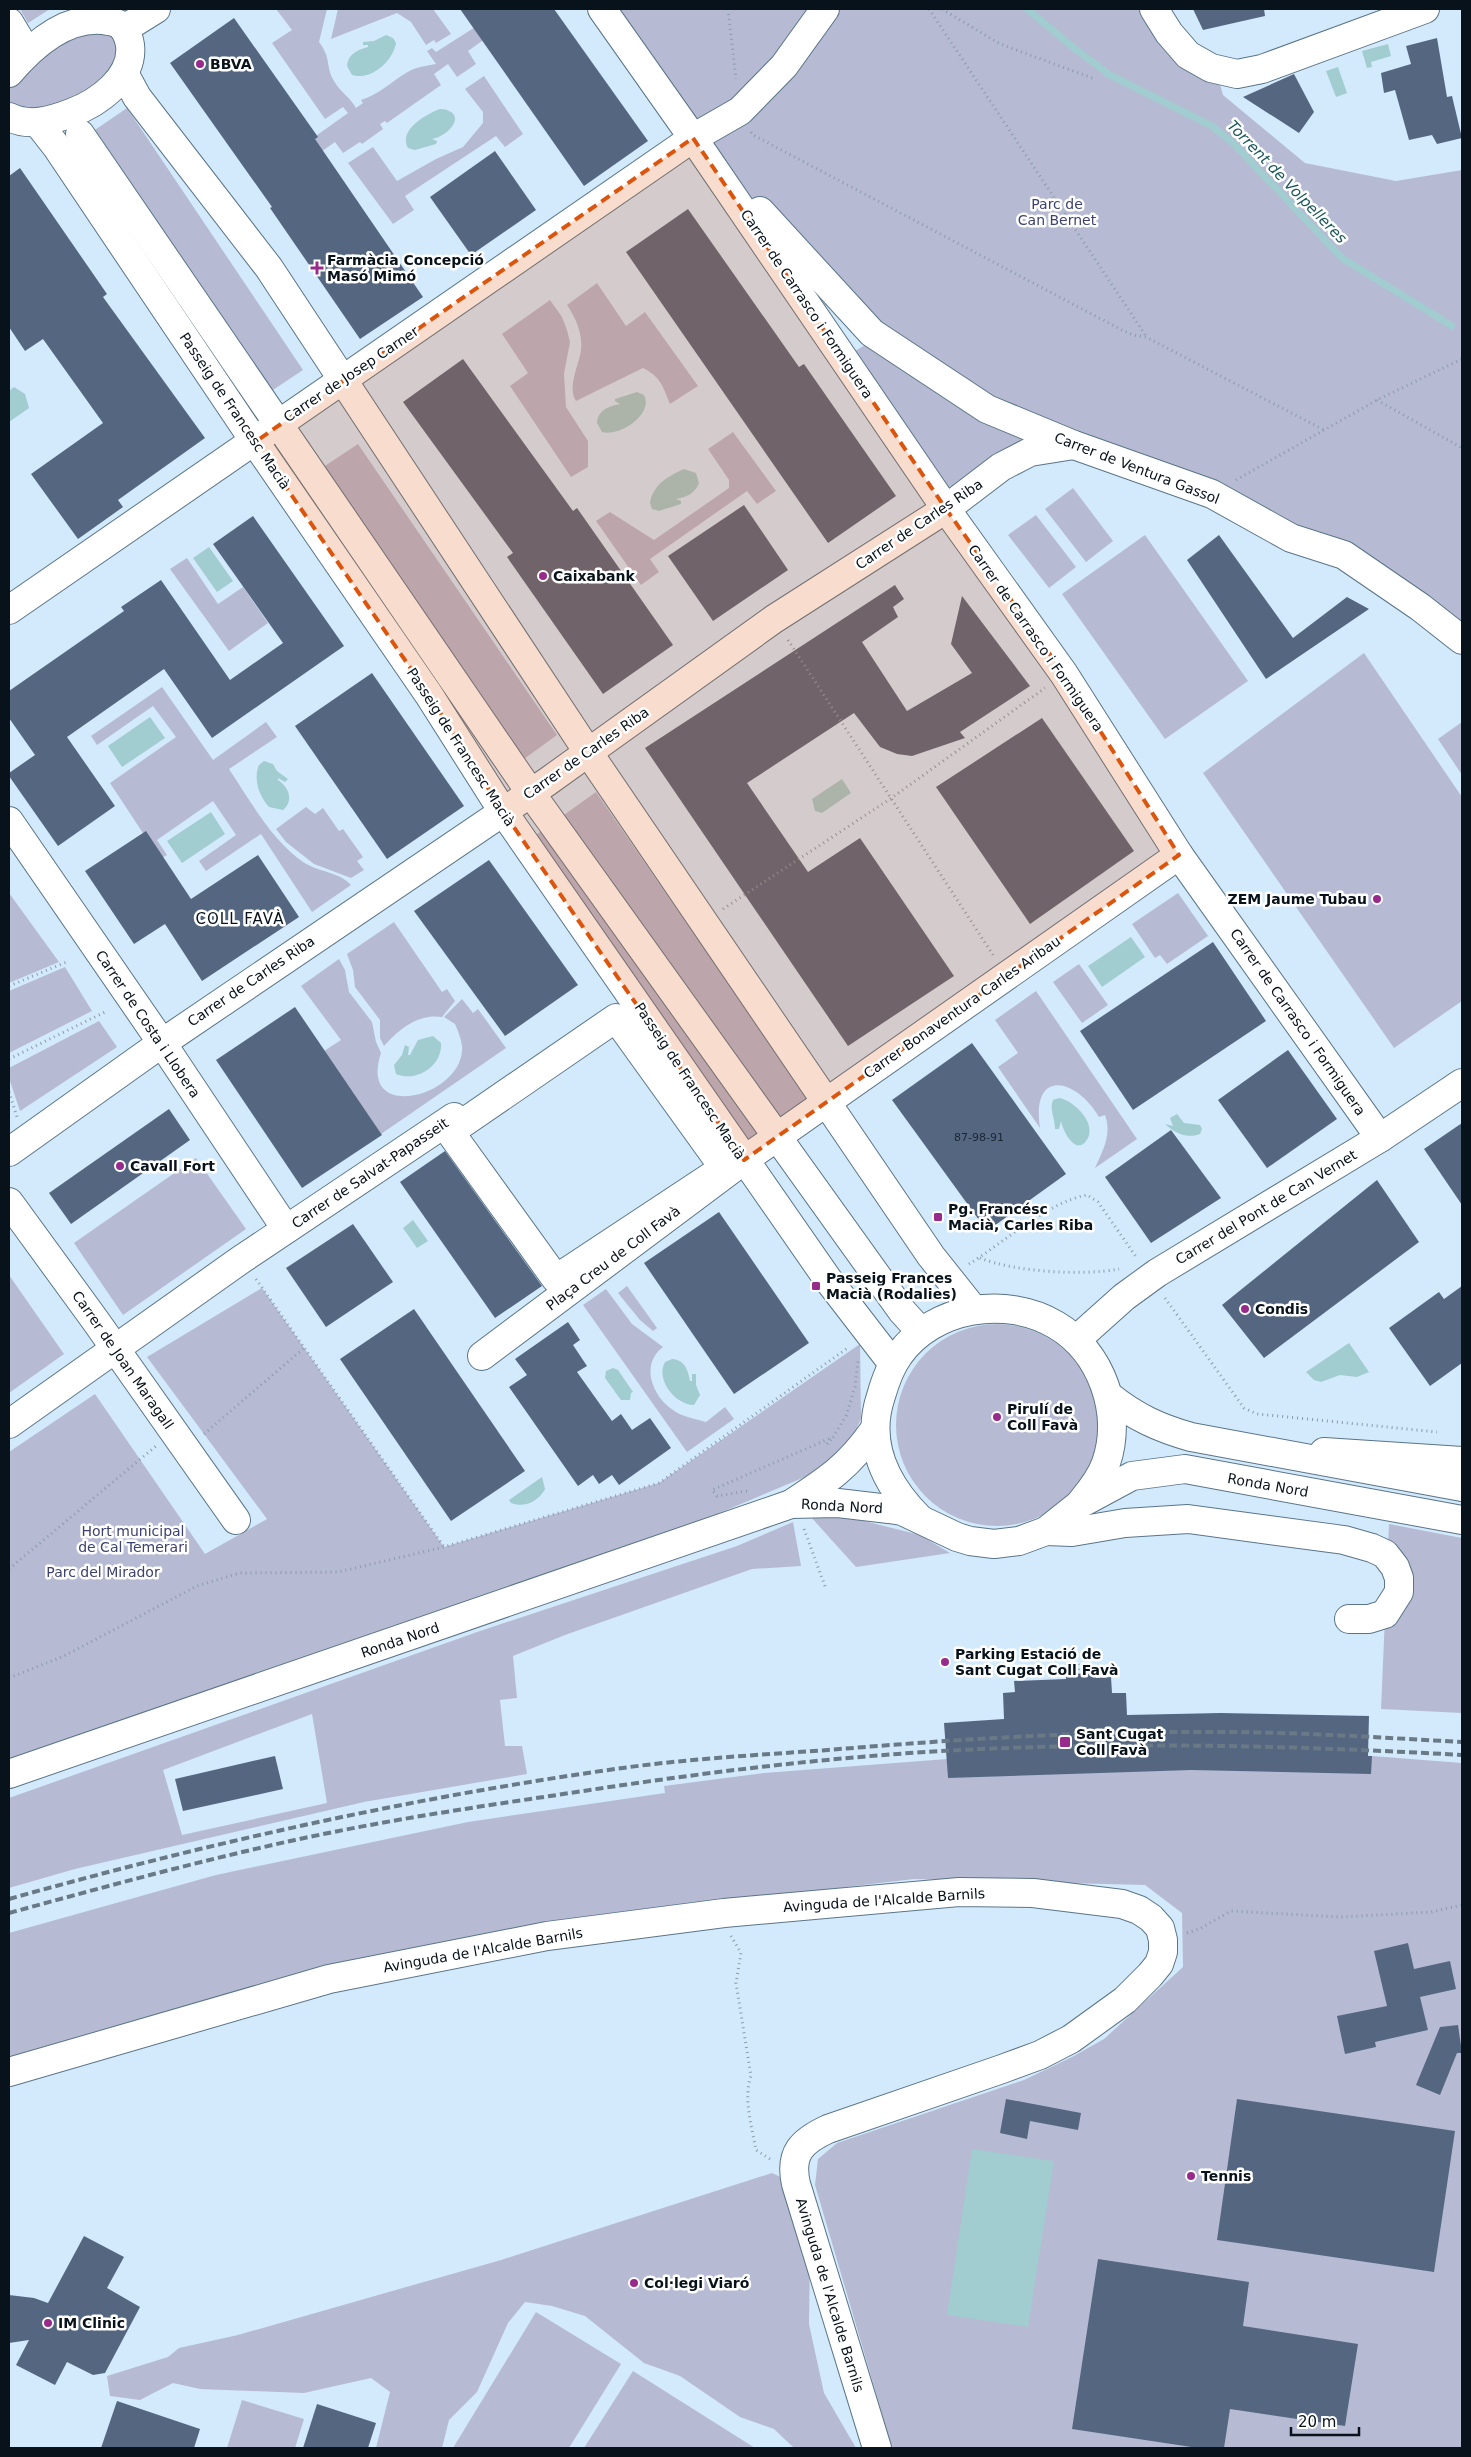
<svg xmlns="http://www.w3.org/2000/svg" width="1471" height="2457" font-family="'DejaVu Sans',sans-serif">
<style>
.green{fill:#b6bbd3;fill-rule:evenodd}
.water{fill:#a1ccd0}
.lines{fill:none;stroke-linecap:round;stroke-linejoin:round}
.stream{stroke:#a1ccd0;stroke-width:7}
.building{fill:#556780}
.minor-casing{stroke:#5a7588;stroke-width:30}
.major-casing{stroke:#5a7588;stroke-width:30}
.path{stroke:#8a9caa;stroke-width:3;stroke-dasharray:1 4;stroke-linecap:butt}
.minor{stroke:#fff;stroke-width:28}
.major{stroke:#fff;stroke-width:28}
.rail{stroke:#697986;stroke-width:4;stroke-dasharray:8 4;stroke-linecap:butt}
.marked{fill:#dd550d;fill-opacity:0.2;stroke:#dd550d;stroke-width:4;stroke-dasharray:10 6;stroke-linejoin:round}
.poi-dot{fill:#972a8b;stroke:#fff;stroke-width:2}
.labels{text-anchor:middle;stroke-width:5;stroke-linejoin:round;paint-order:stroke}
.number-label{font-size:11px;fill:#1b2734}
.poi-label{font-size:14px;font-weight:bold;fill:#08121a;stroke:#fff;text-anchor:start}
.park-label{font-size:14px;fill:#3c426f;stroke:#fff}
.street-label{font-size:14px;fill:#08121a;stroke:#fff}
.water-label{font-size:15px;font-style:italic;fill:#1b575c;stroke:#fff}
.neighbourhood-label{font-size:15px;letter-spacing:1px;fill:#08121a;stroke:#fff}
</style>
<rect width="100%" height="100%" fill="#d3eafc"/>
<g class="green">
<polygon points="20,9 50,9 28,23"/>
<polygon points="94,9 156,9 129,41 104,95 9,117 9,73"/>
<path d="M276,9H327L319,42C332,59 325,66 334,81C340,92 350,97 356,108L363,103L361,100C378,95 391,82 406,73C415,67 425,66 436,64L427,51L432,48L436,52L502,10L510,21L468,51L476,64L457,77L448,64L434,74L441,85L387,123L385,121L380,124L383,129L362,144L360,142L343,153L335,142L294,171L285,158L348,113L343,107L325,119L272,43L292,30Z"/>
<polygon points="338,9 433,9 451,34 436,43 434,40 426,45 411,22 397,13 331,39"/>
<polygon points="602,9 1154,9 1219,81 1223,95 1305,163 1396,181 1462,170 1462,640 1345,555 1073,445 946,509 852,364 855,351 870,342 872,333 693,138"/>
<polygon points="484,76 523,134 505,147 496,136 405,196 414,210 393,224 348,163 373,147 397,181 436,159 463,147 483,123 483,112 465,89"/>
<polygon points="127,108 303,370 241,411 67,149"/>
<path d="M597,283L626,326L645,312L698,386L670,404C663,387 661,377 643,368L576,401C567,387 579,365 581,350C583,335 576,318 567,305Z"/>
<polygon points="550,300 562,317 567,330 570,342 564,374 566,407 588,441 588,467 571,477 510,386 528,373 502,334"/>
<polygon points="733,432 776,491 757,504 747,491 650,559 659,572 641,585 596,521 610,512 654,540 729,488 729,480 708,449"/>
<polygon points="358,444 557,735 502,775 299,483"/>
<polygon points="1073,488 1113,541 1086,562 1045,509"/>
<polygon points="1036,515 1076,567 1049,588 1008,535"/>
<polygon points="1145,535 1248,681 1165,739 1062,594"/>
<polygon points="187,558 218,604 243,587 268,623 229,651 170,569"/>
<polygon points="1364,653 1462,797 1462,1001 1394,1048 1203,773"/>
<path d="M162,687L213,760L266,722L277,737L229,769C251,802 271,839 303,862C318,872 340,872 351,885L312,912L261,834L206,871L199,861L236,835L213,801L157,840L167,855L160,859L110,783L176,737L153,706L97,745L91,736Z"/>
<polygon points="1462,722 1462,775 1438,739"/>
<polygon points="596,792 732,989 811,1096 748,1144 536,835"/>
<polygon points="306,807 315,814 323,808 339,831 343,829 363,857 357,861 364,870 351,878 314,864 286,842 276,829"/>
<polygon points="9,893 59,962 9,983"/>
<polygon points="1178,893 1208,936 1167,964 1160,955 1155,958 1132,924"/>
<path d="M394,922L442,992L447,989L455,1001L442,1017C419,1013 399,1029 384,1046L380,1038V1020L355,987L353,970L347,954Z"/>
<path d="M339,959L345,970L349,992L372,1022L376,1042L381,1053C357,1125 466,1096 462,1046C461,1038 458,1031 455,1024L444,1017L462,999L473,1013L478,1009L506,1048L381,1134L324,1051L341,1040L301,986Z"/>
<polygon points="1079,964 1108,1005 1082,1023 1053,982"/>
<polygon points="65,967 92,1011 9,1053 9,991"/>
<path d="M1036,991L1137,1139L1095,1168C1103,1150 1112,1134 1105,1115L1099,1117C1076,1078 1031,1068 1040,1128L998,1067L1018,1053L995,1020Z"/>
<polygon points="99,1021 117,1047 20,1111 9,1078 9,1068"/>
<polygon points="196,1158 246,1229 123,1315 74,1243"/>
<polygon points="9,1275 64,1354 9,1393"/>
<polygon points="627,1286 657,1328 653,1331 640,1320 618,1293"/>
<polygon points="262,1288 444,1547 659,1483 860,1344 861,1418 849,1448 812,1474 504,1604 9,1774 9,1452 95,1394 205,1554 267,1519 147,1357"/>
<path d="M606,1289L632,1324L663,1347C640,1364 652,1396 673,1410C682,1417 696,1419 706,1422L725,1407L734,1419L687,1452L583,1305Z"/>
<circle cx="997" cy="1425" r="101"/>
<polygon points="840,1515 920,1535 950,1553 856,1567 810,1516"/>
<path d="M793,1522L801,1566L752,1569L565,1635L513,1656L517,1698L500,1700L505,1746H522L527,1774L364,1802L75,1869L9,1888V1798L480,1631L737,1546ZM312,1714L327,1803L182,1835L163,1770Z"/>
<polygon points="1389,1524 1462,1538 1462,1713 1381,1709"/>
<polygon points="1372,1756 1462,1763 1462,2448 892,2448 815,2185 818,2159 837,2143 1024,2080 1072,2057 1104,2039 1183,1967 1182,1913 1145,1885 914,1879 566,1920 189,2007 9,2057 9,1933 216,1875 468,1822 665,1793 664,1786 764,1773 947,1759"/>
<polygon points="772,2173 789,2181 810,2255 809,2324 824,2393 856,2448 794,2448 774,2429 740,2417 680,2376 644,2363 585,2316 552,2306 525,2302 508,2323 477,2392 449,2420 442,2448 376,2448 390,2392 371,2378 304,2393 200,2389 173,2383 140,2400 110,2396 107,2376 168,2357 179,2348 238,2335 501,2260"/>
<polygon points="536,2312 621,2364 569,2448 453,2448"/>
<polygon points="633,2371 755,2448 584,2448"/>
<polygon points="242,2400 304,2419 295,2448 227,2448"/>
</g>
<g class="water">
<path d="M386,35L393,38L396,43C393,61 371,81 352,75L347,66C348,54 357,50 368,47V45H363V42L374,41Z"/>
<polygon points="1388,44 1391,56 1371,62 1372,67 1367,68 1362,51"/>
<polygon points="1338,67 1347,93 1336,97 1326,71"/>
<path d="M440,109C468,111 452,135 432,139L437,141L436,144L415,150L408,148C398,130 426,114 440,109Z"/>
<polygon points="14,387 25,394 29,408 9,422 9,391"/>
<path d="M637,392L644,395C654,414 620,437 602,432L597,423C598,410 609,406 620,404L615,401V399Z"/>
<path d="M684,469L696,473L699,483C695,494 686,497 676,499L681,501V504L659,511L652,509L650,503C653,484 669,476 684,469Z"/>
<polygon points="209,547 233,581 217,592 193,558"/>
<polygon points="150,717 165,738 122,767 108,746"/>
<path d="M264,761L273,764L277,771L288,779L285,782L278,778V780C289,787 294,801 283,810L269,807C259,796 253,779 259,765Z"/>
<polygon points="842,779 851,793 822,813 815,811 812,799"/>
<polygon points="211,812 225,834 182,863 167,841"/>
<polygon points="1131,937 1145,957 1102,987 1088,966"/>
<path d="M433,1036L441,1043C443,1065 417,1083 396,1074L394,1065L402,1055L405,1045L409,1047L408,1055H410L418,1040Z"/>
<path d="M1059,1098C1073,1100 1096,1122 1088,1138C1077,1158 1063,1132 1061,1121L1059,1129H1055C1055,1118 1049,1109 1053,1100Z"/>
<path d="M1177,1114L1184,1123L1200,1125L1202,1129L1200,1134C1186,1139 1175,1133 1165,1124L1173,1126L1170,1118Z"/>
<polygon points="413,1220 428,1241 417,1248 403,1228"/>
<polygon points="1349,1343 1369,1372 1357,1377 1340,1375 1321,1382 1314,1380 1306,1372"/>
<path d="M672,1359C685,1360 688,1370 690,1381H692V1374H696V1385L700,1395L694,1405C676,1405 655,1380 665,1362Z"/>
<polygon points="613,1368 618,1370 633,1392 631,1393 630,1400 621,1400 605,1378 606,1371"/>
<path d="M542,1477L545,1489C538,1502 524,1508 511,1503L509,1500Z"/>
<polygon points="972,2149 1054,2161 1028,2327 947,2315"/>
</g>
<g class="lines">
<polyline class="stream" points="1027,9 1074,48 1110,75 1212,126 1233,143 1342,258 1452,326"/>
</g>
<g class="building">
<polygon points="460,9 554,9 648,141 584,186"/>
<polygon points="1193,9 1264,9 1265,16 1203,30"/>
<polygon points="234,18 318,137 315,139 423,297 360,339 270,208 272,207 170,63"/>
<polygon points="1437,38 1447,97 1452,96 1462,138 1437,144 1432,135 1409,140 1395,90 1384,93 1381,73 1411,64 1406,46"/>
<polygon points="1294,74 1314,112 1299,133 1243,97"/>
<polygon points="495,151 536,210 471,255 430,197"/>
<polygon points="20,168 107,294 103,297 205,438 118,500 123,507 78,539 31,474 103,423 43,339 25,351 9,327 9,176"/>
<polygon points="688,209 799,367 804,364 896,496 828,543 626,252"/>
<polygon points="463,359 573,511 577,508 673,645 603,694 507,557 513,553 403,402"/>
<polygon points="744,505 788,570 713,621 668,556"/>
<polygon points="253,516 344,646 212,738 164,669 67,737 115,806 58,846 9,776 9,773 35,755 9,718 9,691 124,611 121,607 161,580 230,680 283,643 213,544"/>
<polygon points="1219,535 1293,638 1347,597 1369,609 1266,679 1187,560"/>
<polygon points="895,585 904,599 893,607 898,617 862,642 907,711 972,673 951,644 962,596 1030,686 960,732 965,738 912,756 897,754 880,747 854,713 747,783 808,872 860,838 954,976 848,1046 645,748"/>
<polygon points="372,673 464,806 387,859 295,726"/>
<polygon points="1042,718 1134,851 1030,924 936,787"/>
<polygon points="146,831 191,899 258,855 299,917 202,981 165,924 134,944 85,871"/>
<polygon points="489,860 578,985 505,1036 414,911"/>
<polygon points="1213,942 1266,1021 1133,1110 1080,1031"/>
<polygon points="295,1007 382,1135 302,1188 216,1060"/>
<polygon points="972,1043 1066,1174 987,1231 892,1100"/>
<polygon points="1288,1050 1337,1119 1267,1168 1218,1100"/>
<polygon points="169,1109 190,1140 71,1224 49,1193"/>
<polygon points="1462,1123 1462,1205 1424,1149"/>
<polygon points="1171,1130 1221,1198 1151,1243 1105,1177"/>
<polygon points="445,1151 542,1286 495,1318 400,1182"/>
<polygon points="1377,1180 1419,1242 1264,1358 1222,1305"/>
<polygon points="719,1212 809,1343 734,1394 644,1263"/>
<polygon points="353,1224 393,1282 326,1327 286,1268"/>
<polygon points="1462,1286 1462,1363 1430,1386 1389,1328 1439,1292 1444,1299"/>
<polygon points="414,1309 525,1471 451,1521 340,1359"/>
<polygon points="568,1322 580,1340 573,1345 587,1366 577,1372 612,1421 621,1414 632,1430 650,1418 671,1448 619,1485 612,1475 599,1484 593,1475 578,1486 509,1387 527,1375 515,1359"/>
<polygon points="1096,1673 1096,1678 1111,1677 1112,1693 1126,1693 1127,1715 1221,1713 1369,1716 1368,1756 1372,1756 1371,1774 1191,1770 948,1778 944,1723 1004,1719 1003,1693 1015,1692 1014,1681 1066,1679 1066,1674"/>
<polygon points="275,1756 283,1789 183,1811 175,1779"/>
<polygon points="1408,1943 1414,1969 1450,1961 1456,1989 1420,1997 1428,2030 1375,2042 1376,2047 1345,2054 1337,2016 1387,2006 1374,1951"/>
<polygon points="1458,2025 1462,2053 1457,2053 1440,2095 1416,2085 1440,2027"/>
<polygon points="1006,2099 1081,2113 1078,2130 1030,2121 1027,2139 1000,2133"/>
<polygon points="1237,2099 1455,2131 1434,2272 1217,2240"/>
<polygon points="84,2236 124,2257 107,2288 140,2307 105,2373 93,2375 67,2362 55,2385 16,2365 29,2340 9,2343 9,2295 34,2298 48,2303"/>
<polygon points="1098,2259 1249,2282 1243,2326 1358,2344 1345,2426 1230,2409 1224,2448 1198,2448 1072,2429"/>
<polygon points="117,2401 200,2429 194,2448 101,2448"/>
<polygon points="317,2404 376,2423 368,2448 303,2448"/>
</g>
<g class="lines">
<g class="minor-casing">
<g id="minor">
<polyline points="602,9 693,138 946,509 1064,674 1179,855 1380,1138"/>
<polyline points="1154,9 1169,33 1188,55 1211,68 1237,74 1262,69 1425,9"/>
<polyline points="9,22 27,52"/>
<polyline points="124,29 156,9"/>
<path d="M9,73C32,46 64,17 102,20C108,21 115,21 120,25C126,29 129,39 130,45C134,78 98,103 71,113C50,121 30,127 9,117"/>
<polyline points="124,73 137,97 269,268 588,752 931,1256 974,1310"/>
<polyline points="38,123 56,146 255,442 429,695 502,810 829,1281 893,1364"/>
<polyline points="80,134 530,792 902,1311 921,1332"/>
<polyline points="760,211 872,333 987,409 1074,445 1212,494 1291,538 1344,555 1420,607 1462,640"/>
<polyline points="9,610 693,138 740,111 784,66 825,9"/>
<polyline points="9,821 162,1043 286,1229"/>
<polygon points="616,1018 724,1168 556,1279 450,1132"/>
<polyline points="9,1152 162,1043 547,782 774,619 946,509 1001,467 1030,452 1074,445"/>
<polyline points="9,1202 95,1320 236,1520"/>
<polyline points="1076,1340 1124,1297 1157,1273 1380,1138 1462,1083"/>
<polyline points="482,1356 744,1160 1179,855"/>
<polyline points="9,1424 239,1261 454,1117"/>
<polyline points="1324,1452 1462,1461"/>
<polyline points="1046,1531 1072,1532 1125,1523 1188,1519 1344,1540 1372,1548 1385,1554 1395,1567 1399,1578 1399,1592 1385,1614 1369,1619 1349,1619"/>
<path d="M9,2072L329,1979L547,1936L724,1913L959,1892L1033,1893L1122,1904L1139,1910L1151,1918L1160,1928L1163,1940V1952L1159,1964L1150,1975L1125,2000L1071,2039L1040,2055L1002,2069L828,2129C802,2141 789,2153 796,2184L877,2448"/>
</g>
</g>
<g class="major-casing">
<g id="major">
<path d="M1109,1396C1135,1417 1159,1428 1191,1437L1462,1487"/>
<polyline points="791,1504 838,1503 889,1509 902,1511 957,1537 970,1541 994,1544 1019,1541 1046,1531 1080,1504 1132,1476 1185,1469 1462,1520"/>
<path d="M919,1518C886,1485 865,1443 881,1396C885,1382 890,1367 899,1355C933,1307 1006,1295 1056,1325C1102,1352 1123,1413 1106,1463C1101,1477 1092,1489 1082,1501"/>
<path d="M9,1774L791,1504C828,1480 849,1466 874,1430"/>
</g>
</g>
<g class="path">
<polyline points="728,9 736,79"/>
<polyline points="929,9 1146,336"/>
<polyline points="942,9 1000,44 1095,79"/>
<polyline points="751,132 753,135 1122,330 1133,335 1146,337 1324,430"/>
<polyline points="1377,400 1462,448"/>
<polyline points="1236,480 1377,400 1462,359"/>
<polyline points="788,640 993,955"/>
<polyline points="723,909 890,799 1045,688"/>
<polyline points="9,986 69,961"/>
<polyline points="9,1059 105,1012"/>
<polyline points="9,1092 17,1117"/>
<path d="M980,1258C1015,1272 1082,1276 1119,1269"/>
<path d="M969,1264C1003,1243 1048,1202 1087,1195L1098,1202L1137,1258"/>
<polyline points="256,1279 444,1547"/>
<polyline points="1165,1298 1244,1408 1257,1414 1437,1432"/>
<polyline points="204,1434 304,1348"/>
<polyline points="827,1444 833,1437"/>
<polyline points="747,1491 717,1496 712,1490 833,1437 846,1416 855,1387 858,1360"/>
<polyline points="804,1529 826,1589"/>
<polyline points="9,1569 156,1446"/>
<polyline points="1078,1664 1079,1674"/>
<polyline points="9,1678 64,1656 197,1586 240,1573 338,1572 444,1547 659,1483 849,1347"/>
<polyline points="1187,1933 1201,1928 1231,1911 1341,1917 1431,1912 1462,1905"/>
<path d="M731,1936L741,1953L736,1983L751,2076C743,2097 752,2128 756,2150L770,2159"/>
</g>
<use href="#minor" class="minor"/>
<use href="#major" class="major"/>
<g class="rail">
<path d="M9,1899C208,1843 410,1798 615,1769C685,1759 757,1755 828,1750C948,1740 1069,1732 1189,1732C1280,1731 1371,1737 1462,1742"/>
<path d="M9,1913C104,1887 199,1861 295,1840C382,1821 469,1808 557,1795C698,1773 840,1755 982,1749C1143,1742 1302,1746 1462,1755"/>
</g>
</g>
<path class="marked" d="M693,138L946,509L1064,674L1179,855L744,1160L502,810L429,695L255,442Z"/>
<g class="poi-dot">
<circle cx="200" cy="64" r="5"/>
<path d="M314.5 260.5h5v5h5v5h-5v5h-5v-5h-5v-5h5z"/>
<circle cx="543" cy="576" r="5"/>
<circle cx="1377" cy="899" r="5"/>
<circle cx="120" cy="1166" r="5"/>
<rect x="933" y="1212" width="10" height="10" rx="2.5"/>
<rect x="811" y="1281" width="10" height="10" rx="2.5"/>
<circle cx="1245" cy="1309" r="5"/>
<circle cx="997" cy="1417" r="5"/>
<circle cx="945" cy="1662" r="5"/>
<rect x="1059" y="1736" width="12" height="12" rx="2.5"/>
<circle cx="1191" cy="2176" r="5"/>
<circle cx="634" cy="2283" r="5"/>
<circle cx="48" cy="2323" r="5"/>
</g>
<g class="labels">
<g class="number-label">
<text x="979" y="1141">87-98-91</text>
</g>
<g class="poi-label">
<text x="210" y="69">BBVA</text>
<text x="327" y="265">Farmàcia Concepció<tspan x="327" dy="16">Masó Mimó</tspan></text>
<text x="553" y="581">Caixabank</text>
<text x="1367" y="904" text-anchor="end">ZEM Jaume Tubau</text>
<text x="130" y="1171">Cavall Fort</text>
<text x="948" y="1214">Pg. Francésc<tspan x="948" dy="16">Macià, Carles Riba</tspan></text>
<text x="826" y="1283">Passeig Frances<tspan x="826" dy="16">Macià (Rodalies)</tspan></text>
<text x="1255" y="1314">Condis</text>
<text x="1007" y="1414">Pirulí de<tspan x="1007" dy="16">Coll Favà</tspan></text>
<text x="955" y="1659">Parking Estació de<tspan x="955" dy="16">Sant Cugat Coll Favà</tspan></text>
<text x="1076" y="1739">Sant Cugat<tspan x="1076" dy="16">Coll Favà</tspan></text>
<text x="1201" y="2181">Tennis</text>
<text x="644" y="2288">Col·legi Viaró</text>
<text x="58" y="2328">IM Clinic</text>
</g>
<g class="park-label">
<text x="1057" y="209">Parc de<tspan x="1057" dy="16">Can Bernet</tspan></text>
<text x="133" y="1536">Hort municipal<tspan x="133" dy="16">de Cal Temerari</tspan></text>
<text x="103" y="1577">Parc del Mirador</text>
</g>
<g class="street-label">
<text transform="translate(807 304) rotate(56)" y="5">Carrer de Carrasco i Formiguera</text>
<text transform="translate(351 374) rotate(-34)" y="5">Carrer de Josep Carner</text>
<text transform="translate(235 411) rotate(56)" y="5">Passeig de Francesc Macià</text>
<text transform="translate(1137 468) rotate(21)" y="5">Carrer de Ventura Gassol</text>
<text transform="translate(919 524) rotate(-34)" y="5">Carrer de Carles Riba</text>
<text transform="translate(1036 638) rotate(55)" y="5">Carrer de Carrasco i Formiguera</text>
<text transform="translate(461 747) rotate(57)" y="5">Passeig de Francesc Macià</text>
<text transform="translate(586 753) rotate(-35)" y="5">Carrer de Carles Riba</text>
<text transform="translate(251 981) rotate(-34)" y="5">Carrer de Carles Riba</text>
<text transform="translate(962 1007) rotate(-35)" y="5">Carrer Bonaventura Carles Aribau</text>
<text transform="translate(1298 1022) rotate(55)" y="5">Carrer de Carrasco i Formiguera</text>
<text transform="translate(148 1024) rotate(56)" y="5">Carrer de Costa i Llobera</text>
<text transform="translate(690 1081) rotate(56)" y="5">Passeig de Francesc Macià</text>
<text transform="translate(370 1173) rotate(-34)" y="5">Carrer de Salvat-Papasseit</text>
<text transform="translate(1266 1207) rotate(-31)" y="5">Carrer del Pont de Can Vernet</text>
<text transform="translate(613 1258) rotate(-37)" y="5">Plaça Creu de Coll Favà</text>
<text transform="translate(123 1360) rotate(55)" y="5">Carrer de Joan Maragall</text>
<text transform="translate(1268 1485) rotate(10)" y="5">Ronda Nord</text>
<text transform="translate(842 1506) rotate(3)" y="5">Ronda Nord</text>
<text transform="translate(400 1640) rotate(-19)" y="5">Ronda Nord</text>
<text transform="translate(884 1900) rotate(-4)" y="5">Avinguda de l'Alcalde Barnils</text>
<text transform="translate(483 1950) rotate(-10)" y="5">Avinguda de l'Alcalde Barnils</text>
<text transform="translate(830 2295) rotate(73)" y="5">Avinguda de l'Alcalde Barnils</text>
</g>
<g class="water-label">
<text transform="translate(1287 182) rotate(46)" y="5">Torrent de Volpelleres</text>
</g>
<g class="neighbourhood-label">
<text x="240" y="924">COLL FAVÀ</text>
</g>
</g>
<rect width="1471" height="2457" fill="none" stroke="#08121a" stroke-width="20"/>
<path d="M1291 2427v8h68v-8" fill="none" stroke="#08121a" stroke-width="2.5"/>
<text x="1298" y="2427" font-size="15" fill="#08121a" stroke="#ffffff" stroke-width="4" paint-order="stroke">20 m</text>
</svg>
